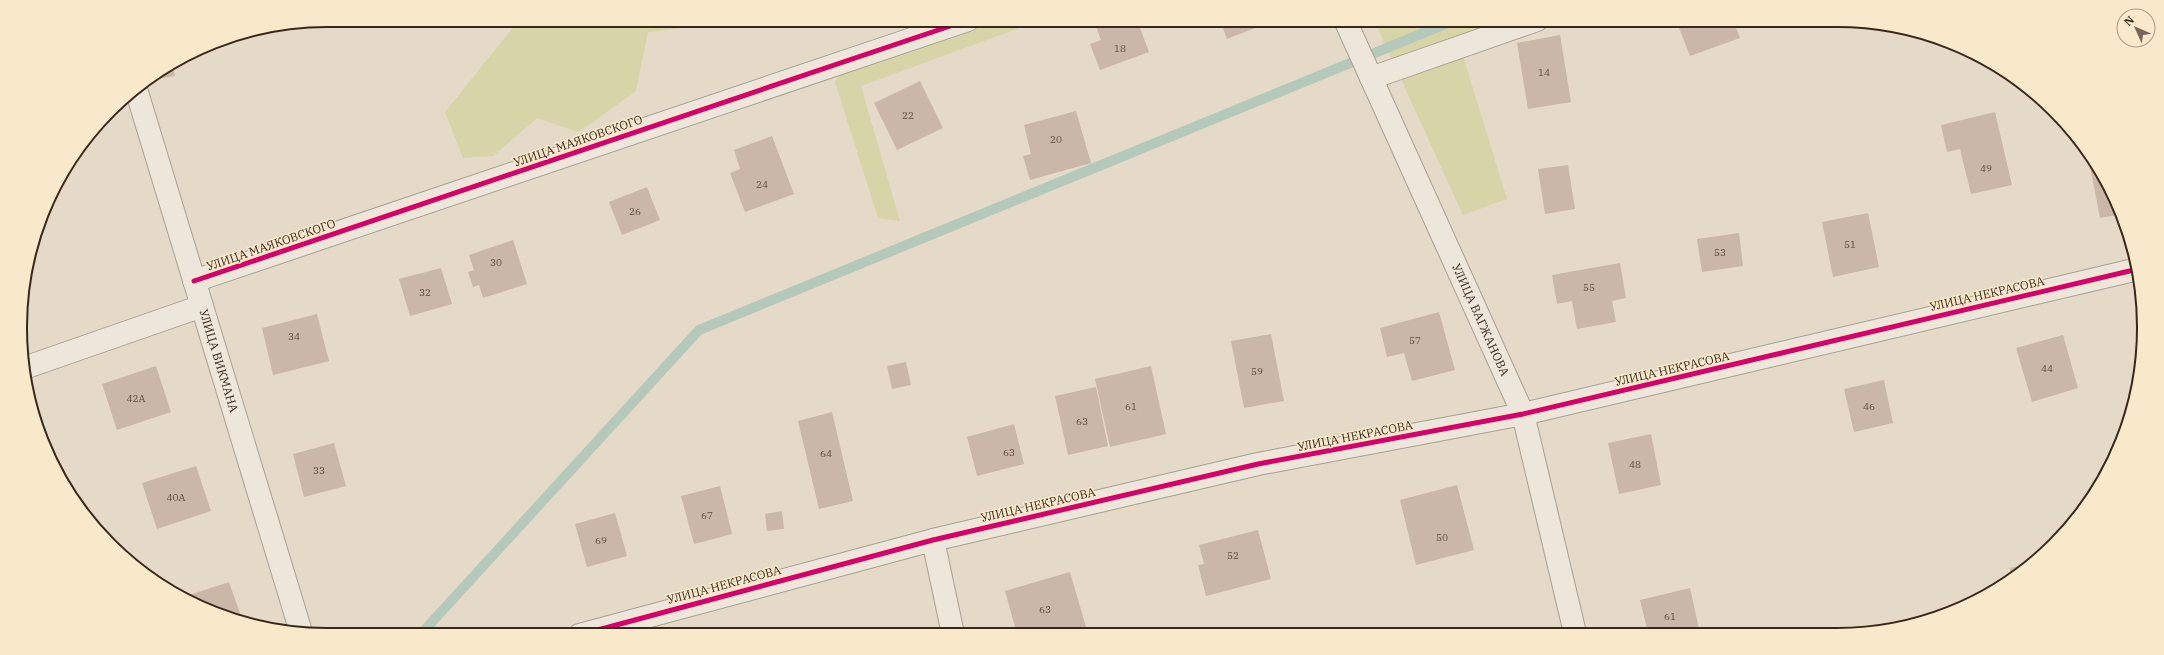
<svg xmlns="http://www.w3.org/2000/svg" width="2164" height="655" font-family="'IBM Plex Serif',serif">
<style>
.green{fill:#d7d4a8}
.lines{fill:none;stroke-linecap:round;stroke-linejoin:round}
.stream{stroke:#b5c9bb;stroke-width:10}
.building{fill:#cab7a8}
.minor-casing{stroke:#a99f92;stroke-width:24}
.minor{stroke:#ece6db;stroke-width:22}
.cycleway-casing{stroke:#f9e9cb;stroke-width:8}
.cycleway{stroke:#d6006c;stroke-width:5}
.labels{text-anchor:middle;stroke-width:3;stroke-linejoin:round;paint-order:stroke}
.number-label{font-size:10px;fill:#5c4b3e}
.street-label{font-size:12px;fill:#38271a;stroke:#f9e9cb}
.rim{fill:none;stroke:#38271a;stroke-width:2}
</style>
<rect width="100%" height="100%" fill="#e5dac8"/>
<g class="green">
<polygon points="519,20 757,20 648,32 636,91 579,132 537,118 493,156 463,158 445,112"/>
<polygon points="985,20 1041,20 861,86 900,221 878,218 835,82 848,60"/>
<polygon points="1374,20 1515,20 1459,43 1507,199 1463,215"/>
</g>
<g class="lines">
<polyline class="stream" points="420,635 699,330 1455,20"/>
</g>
<g class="building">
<polygon points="1094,20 1137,20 1149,52 1100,70 1090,44 1101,40"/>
<polygon points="1220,20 1276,20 1227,39"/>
<polygon points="1676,20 1733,20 1740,38 1690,56"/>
<polygon points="1560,35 1571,102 1528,109 1517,43"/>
<polygon points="173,66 175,76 152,80"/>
<polygon points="920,81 943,128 897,150 874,103"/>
<polygon points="1076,111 1091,163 1030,180 1023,156 1031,154 1024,125"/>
<polygon points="1995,112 2012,185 1971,194 1960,149 1947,152 1941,125"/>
<polygon points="772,136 794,194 745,212 730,173 740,169 734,150"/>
<polygon points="2091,155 2121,210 2122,214 2100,218 2088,156"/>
<polygon points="1568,165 1575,209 1545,214 1538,169"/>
<polygon points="647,187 660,220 622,235 609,202"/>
<polygon points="1868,213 1879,267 1833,277 1822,222"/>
<polygon points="1739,233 1743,266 1702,272 1697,239"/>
<polygon points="513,240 527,284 483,298 479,285 473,287 468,272 474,270 469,255"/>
<polygon points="1620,263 1626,298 1612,301 1616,322 1577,329 1572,301 1557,304 1552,275"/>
<polygon points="441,268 452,304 410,316 399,279"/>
<polygon points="1439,312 1455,370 1412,381 1404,353 1387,357 1380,328"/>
<polygon points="317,314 329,361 273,375 262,328"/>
<polygon points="1271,334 1284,401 1244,408 1231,341"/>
<polygon points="2063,335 2078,388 2032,402 2016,348"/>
<polygon points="906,362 911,385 892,389 887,366"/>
<polygon points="156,366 171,412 117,430 102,384"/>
<polygon points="1151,366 1166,434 1110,447 1095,379"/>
<polygon points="1884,380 1893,423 1854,432 1844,389"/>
<polygon points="1096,387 1108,446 1068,455 1055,396"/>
<polygon points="832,412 853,501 819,509 798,421"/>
<polygon points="1014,424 1024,464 977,476 967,437"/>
<polygon points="1651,434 1661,485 1619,494 1608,443"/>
<polygon points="334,443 346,486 304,497 293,454"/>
<polygon points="196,466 211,511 157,529 142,483"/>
<polygon points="1457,485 1474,550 1416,565 1400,500"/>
<polygon points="720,486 732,534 694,544 681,496"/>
<polygon points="782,511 784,529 767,531 765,514"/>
<polygon points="615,513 627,556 587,567 575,524"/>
<polygon points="1258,530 1271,579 1206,596 1198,565 1204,564 1199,545"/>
<polygon points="2032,563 2011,577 2010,568"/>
<polygon points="1070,572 1086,627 1064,634 1017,634 1005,591"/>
<polygon points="229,582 243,622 210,612 183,597"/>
<polygon points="1690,588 1700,633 1648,633 1640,600"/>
</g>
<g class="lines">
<g class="minor-casing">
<g id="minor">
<path id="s1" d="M1345,20L1523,414L1575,633"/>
<polyline points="1371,78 1537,20"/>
<path id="s2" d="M136,89L301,632"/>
<polyline points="194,281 968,20"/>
<polyline points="24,368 202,306"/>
<polyline points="933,540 953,634"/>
<polyline points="579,635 933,540 1258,464 1523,414 2138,269"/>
</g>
</g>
<use href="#minor" class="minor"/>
<g class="cycleway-casing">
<g id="cycleway">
<polyline points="194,281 968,20"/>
<polyline points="579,635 933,540 1258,464 1523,414 2138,269"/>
</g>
</g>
<use href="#cycleway" class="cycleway"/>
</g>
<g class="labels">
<g class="number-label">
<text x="1120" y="52">18</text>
<text x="1544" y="76">14</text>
<text x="908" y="119">22</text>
<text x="1056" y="143">20</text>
<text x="1986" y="172">49</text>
<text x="762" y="188">24</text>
<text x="635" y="215">26</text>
<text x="1850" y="248">51</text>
<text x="1720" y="256">53</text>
<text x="496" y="266">30</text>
<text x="1589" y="291">55</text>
<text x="425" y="296">32</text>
<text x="294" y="340">34</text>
<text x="1415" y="344">57</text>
<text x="2047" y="372">44</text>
<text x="1257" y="375">59</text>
<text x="136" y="402">42А</text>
<text x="1131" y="410">61</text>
<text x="1869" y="410">46</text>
<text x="1082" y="425">63</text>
<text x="1009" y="456">63</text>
<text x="826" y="457">64</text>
<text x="1635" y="468">48</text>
<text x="319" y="474">33</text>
<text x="176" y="501">40А</text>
<text x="707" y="519">67</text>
<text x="1442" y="541">50</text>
<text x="601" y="544">69</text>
<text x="1233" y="559">52</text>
<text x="1045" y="613">63</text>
<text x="1670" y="620">61</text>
</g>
<g class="street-label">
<text transform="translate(578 141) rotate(-19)" y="4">УЛИЦА МАЯКОВСКОГО</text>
<text transform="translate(271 245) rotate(-19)" y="4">УЛИЦА МАЯКОВСКОГО</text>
<text transform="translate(1987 294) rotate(-13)" y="4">УЛИЦА НЕКРАСОВА</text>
<text dy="4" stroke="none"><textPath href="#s1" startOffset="329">УЛИЦА ВАГЖАНОВА</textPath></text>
<text dy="4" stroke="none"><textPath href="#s2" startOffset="284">УЛИЦА ВИКМАНА</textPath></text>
<text transform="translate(1672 369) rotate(-13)" y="4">УЛИЦА НЕКРАСОВА</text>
<text transform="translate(1355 436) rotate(-11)" y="4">УЛИЦА НЕКРАСОВА</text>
<text transform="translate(1038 505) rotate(-13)" y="4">УЛИЦА НЕКРАСОВА</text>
<text transform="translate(724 585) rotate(-15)" y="4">УЛИЦА НЕКРАСОВА</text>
</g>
</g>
<path d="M0 0H2164V655H0ZM327 27H1837A300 300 0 0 1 2137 327V328A300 300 0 0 1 1837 628H327A300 300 0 0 1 27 328V327A300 300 0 0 1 327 27Z" fill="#f9e9cb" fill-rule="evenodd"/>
<path class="rim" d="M327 27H1837A300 300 0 0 1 2137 327V328A300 300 0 0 1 1837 628H327A300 300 0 0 1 27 328V327A300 300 0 0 1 327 27Z"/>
<g transform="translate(2136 28) rotate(315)"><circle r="19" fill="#f9e9cb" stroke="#ac9b84"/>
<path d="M0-3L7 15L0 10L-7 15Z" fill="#756657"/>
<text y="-6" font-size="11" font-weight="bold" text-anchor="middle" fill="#38271a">N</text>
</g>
</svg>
